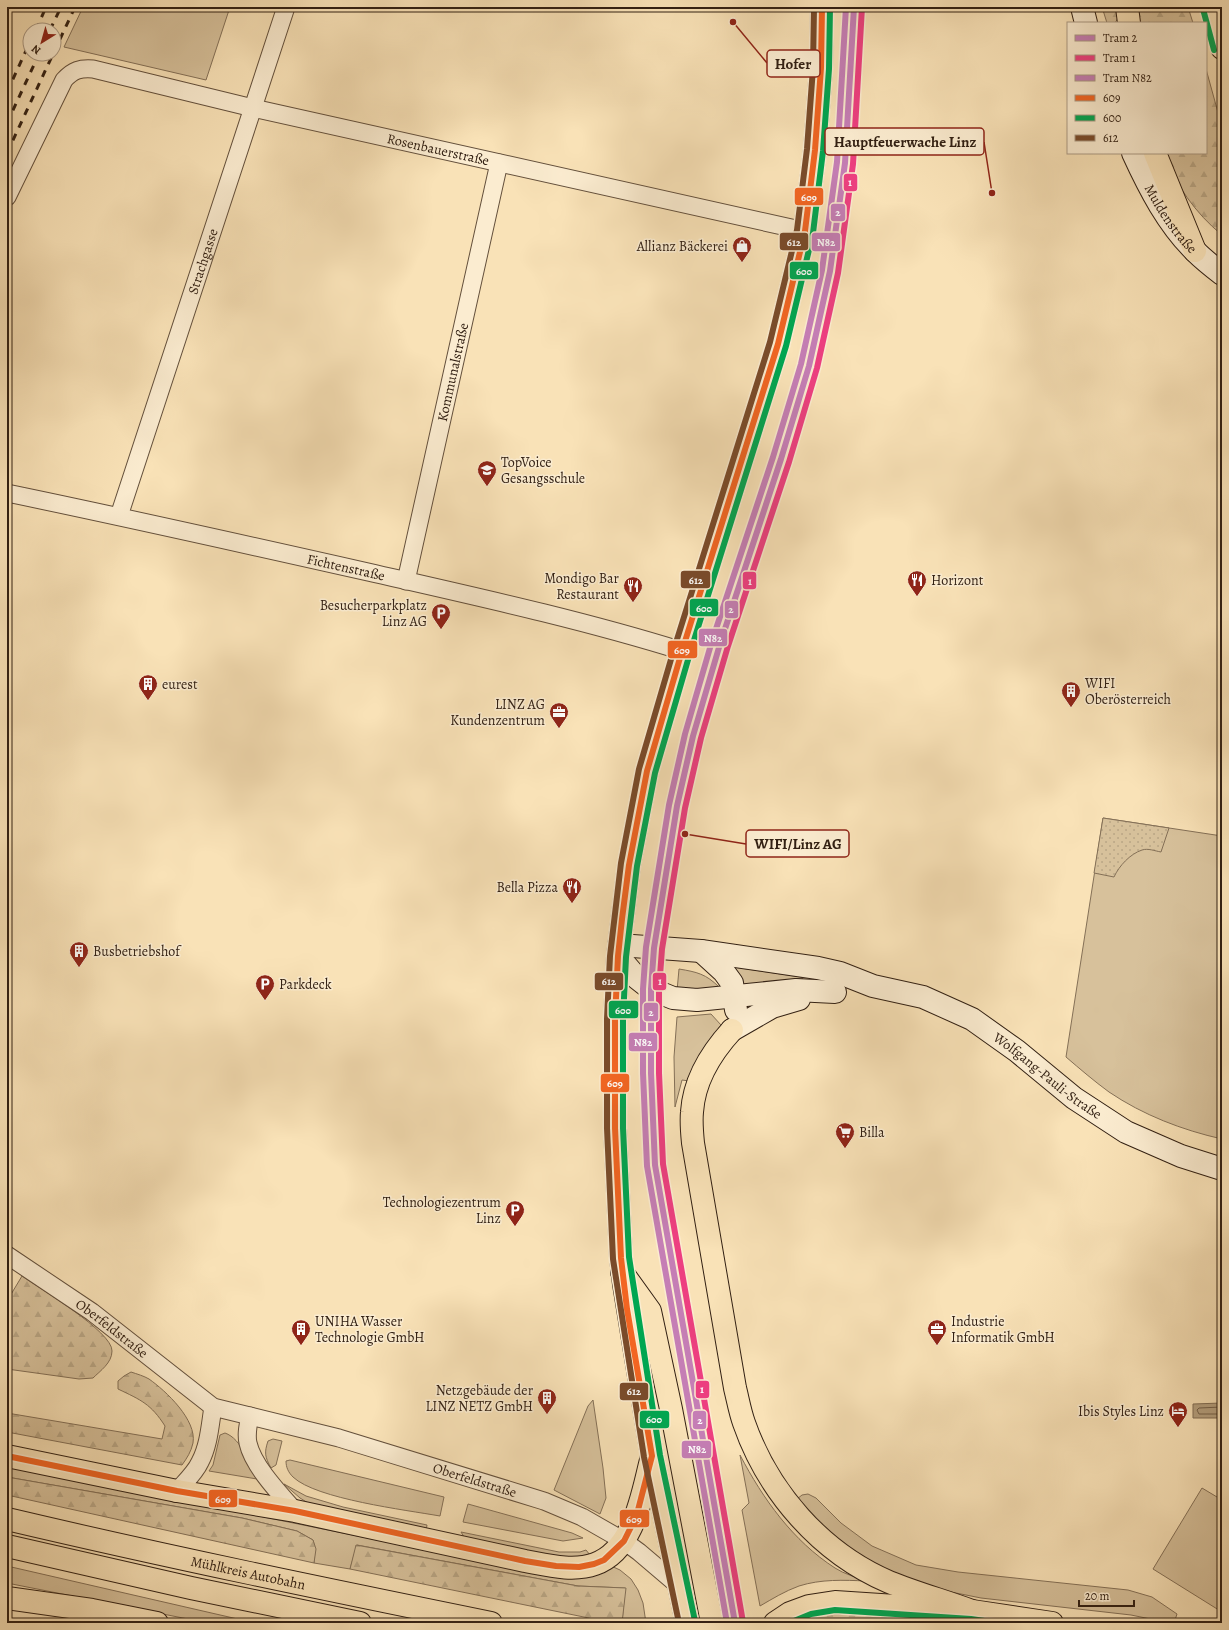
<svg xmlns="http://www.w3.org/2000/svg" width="1229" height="1630" font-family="Alegreya,serif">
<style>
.green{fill:#d7c19b;stroke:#847057}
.forest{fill:url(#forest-firs);stroke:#847057}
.park{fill:url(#park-dots);stroke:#847057}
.water{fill:#b5a07f;stroke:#816d54}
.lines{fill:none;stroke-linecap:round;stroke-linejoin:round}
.shore{stroke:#746049;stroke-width:1}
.minor-casing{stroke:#64503c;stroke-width:19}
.secondary-casing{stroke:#322013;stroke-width:24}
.primary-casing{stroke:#322013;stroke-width:24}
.motorway-casing{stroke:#322013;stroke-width:24}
.minor{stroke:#fbecd0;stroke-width:17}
.secondary{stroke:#fbecd0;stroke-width:22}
.primary{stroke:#f9e2b7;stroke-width:22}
.motorway{stroke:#f9e2b7;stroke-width:22}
.rail{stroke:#322013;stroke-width:3;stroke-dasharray:7 7;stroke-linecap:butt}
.bus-1-casing{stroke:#fbecd0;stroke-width:9}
.bus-2-casing{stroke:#fbecd0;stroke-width:9}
.bus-3-casing{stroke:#fbecd0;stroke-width:9}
.bus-1{stroke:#f26522;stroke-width:6}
.bus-2{stroke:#00a651;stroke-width:6}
.bus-3{stroke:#7a4b2a;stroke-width:6}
.tram-1-casing{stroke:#fbecd0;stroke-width:9}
.tram-2-casing{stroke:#fbecd0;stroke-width:9}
.tram-3-casing{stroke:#fbecd0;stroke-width:9}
.tram-1{stroke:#c57eb5;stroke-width:6}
.tram-2{stroke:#ed3f80;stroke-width:6}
.tram-3{stroke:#c57eb5;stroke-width:6}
.labels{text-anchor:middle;stroke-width:3;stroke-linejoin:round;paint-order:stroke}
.street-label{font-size:14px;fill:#322013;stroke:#fbecd0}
.poi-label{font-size:14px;fill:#322013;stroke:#fbecd0;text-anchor:start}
.leader{fill:none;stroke:#8f2418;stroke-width:1.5}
.callout-dot{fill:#8f2418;stroke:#fbecd0;stroke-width:1.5}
.callout{fill:#fbecd0;stroke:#8f2418;stroke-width:1.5}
.callout-label{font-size:15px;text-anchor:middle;font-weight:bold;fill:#322013}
.line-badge{stroke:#fbecd0;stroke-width:1.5}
.badge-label{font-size:11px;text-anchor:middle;font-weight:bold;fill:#fff}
</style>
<defs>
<pattern id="forest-firs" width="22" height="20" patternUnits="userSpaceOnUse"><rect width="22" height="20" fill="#d7c19b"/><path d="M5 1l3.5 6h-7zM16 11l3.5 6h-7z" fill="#b9a685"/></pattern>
<pattern id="park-dots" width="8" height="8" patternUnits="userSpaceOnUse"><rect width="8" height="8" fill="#d7c19b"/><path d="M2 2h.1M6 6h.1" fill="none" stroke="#b9a685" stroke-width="1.8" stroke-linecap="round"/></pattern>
</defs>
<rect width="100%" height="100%" fill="#f9e2b7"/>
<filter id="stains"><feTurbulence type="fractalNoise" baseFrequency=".005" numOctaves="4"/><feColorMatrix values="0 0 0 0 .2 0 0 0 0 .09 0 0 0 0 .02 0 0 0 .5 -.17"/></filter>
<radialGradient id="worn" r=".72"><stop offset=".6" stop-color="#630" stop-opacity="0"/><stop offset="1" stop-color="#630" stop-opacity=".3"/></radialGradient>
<g class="green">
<polygon points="83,7 230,7 206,80 64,47"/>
<path d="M1103,818L1222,836V1139C1182,1130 1143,1115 1109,1092C1094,1081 1080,1069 1066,1057Z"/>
<polygon points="734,967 801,977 805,982 743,987 732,970"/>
<path d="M679,969C697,972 706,974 719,987L677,991Z"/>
<polygon points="711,1014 721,1025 704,1048 689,1081 682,1080 675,1107 674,1057 677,1017"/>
<polygon points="593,1400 603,1468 606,1498 600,1514 554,1490 588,1406"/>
<path d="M225,1433C242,1439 249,1464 257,1479L209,1471L213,1465L220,1435Z"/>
<path d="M273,1439L282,1441L276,1465L271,1468C265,1457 264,1453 268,1441Z"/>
<path d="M740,1455C763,1499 793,1541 835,1568C844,1574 856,1577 866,1581C844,1580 821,1579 799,1586C785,1591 772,1599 760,1606L742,1510L749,1503Z"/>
<path d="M290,1460L444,1497L440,1516C406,1510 316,1499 293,1477C288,1472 286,1467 286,1461Z"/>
<polygon points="7,1465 550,1575 609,1565 620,1570 631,1579 638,1590 643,1603 646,1623 622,1623 625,1588 578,1586 357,1545 350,1569 314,1563 315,1549 313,1540 297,1531 242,1518 7,1477"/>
<polygon points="284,1484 306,1496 343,1507 427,1525 426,1531 316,1508 300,1498"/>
<polygon points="1202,1488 1222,1500 1222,1612 1153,1569"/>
<polygon points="808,1494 816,1498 841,1523 872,1546 916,1565 958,1572 1128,1590 1152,1597 1177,1614 1174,1623 1170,1623 1131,1615 981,1598 941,1590 899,1578 853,1553 817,1525 797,1499 802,1495"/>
<polygon points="468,1504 572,1533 583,1538 563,1541 463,1522"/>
<polygon points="461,1532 559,1552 580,1552 586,1550 590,1555 566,1559 466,1540"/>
<polygon points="7,1566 255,1623 208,1623 17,1585 7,1583"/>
</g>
<g class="forest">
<polygon points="1102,7 1118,7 1118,18 1115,23 1107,23"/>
<polygon points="1137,7 1188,7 1193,23 1139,23"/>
<path d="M1206,69L1222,127V235C1195,213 1176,185 1163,153H1206Z"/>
<path d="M22,1276C39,1288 113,1332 112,1351C112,1363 100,1371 93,1378L79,1379L7,1369V1301Z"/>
<path d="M131,1372C137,1374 144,1376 149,1379C166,1391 197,1420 193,1443C191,1452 187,1458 182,1465L7,1432V1413L162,1439L165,1426C151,1404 141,1400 118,1389V1381L124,1376Z"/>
<polygon points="7,1477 242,1518 297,1531 313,1540 316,1549 314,1563 7,1495"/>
<polygon points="356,1545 578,1586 626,1588 622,1623 613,1623 350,1569"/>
<polygon points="843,1612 883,1615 941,1623 798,1623 815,1616"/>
</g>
<path class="park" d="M1103,818L1169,828L1161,852C1155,851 1148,848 1142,850C1130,854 1119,866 1114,877L1094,873Z"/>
<polygon class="water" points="1222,1403 1222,1418 1193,1418 1193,1404"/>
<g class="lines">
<polyline class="shore" points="1222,1407 1199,1408 1197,1410 1199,1414 1222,1414"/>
<g class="minor-casing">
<g id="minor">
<path id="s1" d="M7,197L64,80C73,70 80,68 93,69L253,108L805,231"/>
<path id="s2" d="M7,493C128,518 248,545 368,572C473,596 579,619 682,651"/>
<path id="s3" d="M119,516L286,7"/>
<path id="s4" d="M406,581L499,163"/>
<path id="s5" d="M7,1255L92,1312L213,1407L339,1438L544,1501L582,1517L624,1541L639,1552L679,1586"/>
<path d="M250,1416C248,1425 246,1434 248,1443C253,1466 280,1494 295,1511"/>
<path d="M177,1491C185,1482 195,1473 200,1462C209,1445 210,1425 213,1407"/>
</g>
</g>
<g class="secondary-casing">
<g id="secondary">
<polyline points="1082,7 1086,23"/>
<path id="s6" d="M1133,153C1149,188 1168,225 1196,252C1204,260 1213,267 1222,274"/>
<path id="s7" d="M619,945L701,951L818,968L840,973L873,986L923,997L972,1019L1017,1051L1074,1098L1126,1132L1181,1156L1222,1169"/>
<polyline points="701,951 724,972 732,983 736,1010"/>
<polyline points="618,956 637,978 651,989 673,998 697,1000 796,990 835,992"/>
<polyline points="732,1030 772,1007 799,999"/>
</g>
</g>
<g class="primary-casing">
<g id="primary">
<polyline points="1127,7 1129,23"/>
<polyline points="1211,7 1222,48"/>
<polyline points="1155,153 1195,251"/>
<path d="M177,1491L295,1511L525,1561C547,1565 573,1572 595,1564C634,1550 642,1495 651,1460"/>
<polyline points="687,1623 652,1456 624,1284 621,1258 615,1128 615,1019 618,956 629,865 647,771 682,651 778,344 805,231 815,150 821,68 822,7"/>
</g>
</g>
<g class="motorway-casing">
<g id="motorway">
<path d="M732,1030C711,1053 694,1080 692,1112C691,1122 692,1133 693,1143L735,1388C738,1400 740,1412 744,1423C768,1492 821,1553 889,1582C916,1593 945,1601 972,1611"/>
<polyline points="622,1272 650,1311 671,1409 712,1623"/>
<polyline points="7,1456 177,1491"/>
<path id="s8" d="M7,1519C168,1557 329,1590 491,1623"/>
<polyline points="7,1546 191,1588 360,1623"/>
<polyline points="7,1598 92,1610 157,1623"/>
<polyline points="775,1623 790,1613 809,1606 835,1602 972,1611 1052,1623"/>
</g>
</g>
<use href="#minor" class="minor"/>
<use href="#secondary" class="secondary"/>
<use href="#primary" class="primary"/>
<use href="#motorway" class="motorway"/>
<g class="rail">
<polyline points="36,30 46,7"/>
<polyline points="50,30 61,7"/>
<polyline points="54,52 75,7"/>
<polyline points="7,92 30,42"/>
<polyline points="7,123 39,54"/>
<polyline points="7,153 53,54"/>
</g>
<g class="bus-1-casing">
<polyline id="bus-1" points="7,1456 177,1491 295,1511 525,1561 556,1566 579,1567 594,1564 604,1560 624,1541 632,1525 638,1510 652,1456 627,1309 621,1258 615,1128 615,1019 618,956 622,919 629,865 647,771 682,651 778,344 805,231 815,150 821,68 822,7"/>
</g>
<g class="bus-2-casing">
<g id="bus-2">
<polyline points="1203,9 1214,50"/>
<polyline points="695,1621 660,1455 629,1257 623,1128 623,1019 626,957 637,866 655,773 690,653 786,346 813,233 823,151 829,69 830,7"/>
<polyline points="789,1623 811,1614 835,1610 971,1619 998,1623"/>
</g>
</g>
<g class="bus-3-casing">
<polyline id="bus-3" points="679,1623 644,1457 613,1259 607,1128 607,1019 610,956 621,863 639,769 674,649 770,342 797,230 807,149 813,68 814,7"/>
</g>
<use href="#bus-1" class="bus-1"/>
<use href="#bus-2" class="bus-2"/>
<use href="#bus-3" class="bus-3"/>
<g class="tram-1-casing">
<polyline id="tram-1" points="735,1623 655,1165 651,1073 651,989 654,948 677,806 693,736 720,644 781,459 809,366 830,271 845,163 854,7"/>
</g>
<g class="tram-2-casing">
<polyline id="tram-2" points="743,1622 663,1164 659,1073 659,989 662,949 685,808 701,738 728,646 789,462 817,368 838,273 853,164 862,7"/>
</g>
<g class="tram-3-casing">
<polyline id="tram-3" points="727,1623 647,1166 643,1073 643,989 646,947 669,805 685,734 712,641 773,457 801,364 822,270 837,162 846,7"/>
</g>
<use href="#tram-1" class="tram-1"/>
<use href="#tram-2" class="tram-2"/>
<use href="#tram-3" class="tram-3"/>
</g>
<defs>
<g id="shop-pin" transform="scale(1)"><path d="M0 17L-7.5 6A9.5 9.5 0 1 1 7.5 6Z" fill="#8f2418" stroke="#fbecd0"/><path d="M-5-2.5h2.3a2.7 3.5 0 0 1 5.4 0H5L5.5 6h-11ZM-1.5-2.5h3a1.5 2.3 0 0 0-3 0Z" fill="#fff"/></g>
<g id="school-pin" transform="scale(1)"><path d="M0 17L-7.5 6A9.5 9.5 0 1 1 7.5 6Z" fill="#8f2418" stroke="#fbecd0"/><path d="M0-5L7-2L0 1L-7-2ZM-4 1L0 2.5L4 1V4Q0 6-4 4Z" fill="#fff"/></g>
<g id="restaurant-pin" transform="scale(1)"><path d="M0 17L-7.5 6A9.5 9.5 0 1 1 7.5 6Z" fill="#8f2418" stroke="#fbecd0"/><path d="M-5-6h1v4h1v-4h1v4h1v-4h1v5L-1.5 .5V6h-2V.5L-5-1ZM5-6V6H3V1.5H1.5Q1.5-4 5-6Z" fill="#fff"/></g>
<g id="parking-pin" transform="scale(1)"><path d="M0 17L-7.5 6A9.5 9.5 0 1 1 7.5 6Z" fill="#8f2418" stroke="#fbecd0"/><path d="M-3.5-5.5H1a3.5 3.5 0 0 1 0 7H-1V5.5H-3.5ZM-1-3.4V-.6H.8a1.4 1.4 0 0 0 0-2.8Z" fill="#fff"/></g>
<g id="building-pin" transform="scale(1)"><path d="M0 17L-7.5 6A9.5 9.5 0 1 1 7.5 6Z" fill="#8f2418" stroke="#fbecd0"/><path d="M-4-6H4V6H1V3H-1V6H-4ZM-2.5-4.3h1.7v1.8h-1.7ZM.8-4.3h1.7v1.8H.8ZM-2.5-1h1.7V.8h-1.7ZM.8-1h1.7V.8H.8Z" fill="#fff"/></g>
<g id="office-pin" transform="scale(1)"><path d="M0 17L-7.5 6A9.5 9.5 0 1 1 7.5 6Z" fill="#8f2418" stroke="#fbecd0"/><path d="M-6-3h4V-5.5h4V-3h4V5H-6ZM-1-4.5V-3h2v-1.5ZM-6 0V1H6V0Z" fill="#fff"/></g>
<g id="supermarket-pin" transform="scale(1)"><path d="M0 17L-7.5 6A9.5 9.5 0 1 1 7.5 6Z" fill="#8f2418" stroke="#fbecd0"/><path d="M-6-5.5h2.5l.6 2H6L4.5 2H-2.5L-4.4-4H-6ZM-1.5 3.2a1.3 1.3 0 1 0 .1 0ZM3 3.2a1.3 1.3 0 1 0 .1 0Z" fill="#fff"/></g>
<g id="hotel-pin" transform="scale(1)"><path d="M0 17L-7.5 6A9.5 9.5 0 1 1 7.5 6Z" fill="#8f2418" stroke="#fbecd0"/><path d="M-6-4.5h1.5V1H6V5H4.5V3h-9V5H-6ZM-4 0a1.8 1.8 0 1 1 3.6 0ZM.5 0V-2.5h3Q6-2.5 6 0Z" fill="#fff"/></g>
</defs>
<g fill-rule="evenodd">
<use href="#shop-pin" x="742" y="246"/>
<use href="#school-pin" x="487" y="470"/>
<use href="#restaurant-pin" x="917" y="580"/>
<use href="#restaurant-pin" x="633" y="586"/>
<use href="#parking-pin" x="441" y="613"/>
<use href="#building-pin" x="148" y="684"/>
<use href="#building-pin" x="1071" y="691"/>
<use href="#office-pin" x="559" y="712"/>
<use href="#restaurant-pin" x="572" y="887"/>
<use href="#building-pin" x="79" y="951"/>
<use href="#parking-pin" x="265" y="984"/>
<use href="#supermarket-pin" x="845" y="1132"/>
<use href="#parking-pin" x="515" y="1210"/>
<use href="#building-pin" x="301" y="1329"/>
<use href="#office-pin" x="937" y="1329"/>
<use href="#building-pin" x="547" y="1398"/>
<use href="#hotel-pin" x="1178" y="1411"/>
</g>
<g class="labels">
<g class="street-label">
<text dy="5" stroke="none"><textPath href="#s1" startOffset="517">Rosenbauerstraße</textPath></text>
<text dy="5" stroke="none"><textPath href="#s6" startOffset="76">Muldenstraße</textPath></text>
<text dy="5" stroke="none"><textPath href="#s3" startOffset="268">Strachgasse</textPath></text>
<text dy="5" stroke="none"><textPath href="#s4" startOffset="214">Kommunalstraße</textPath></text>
<text dy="5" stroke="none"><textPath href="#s2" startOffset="347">Fichtenstraße</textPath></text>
<text dy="5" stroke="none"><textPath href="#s7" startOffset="458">Wolfgang-Pauli-Straße</textPath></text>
<text dy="5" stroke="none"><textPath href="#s5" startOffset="128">Oberfeldstraße</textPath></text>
<text dy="5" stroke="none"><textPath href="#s5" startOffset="528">Oberfeldstraße</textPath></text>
<text dy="5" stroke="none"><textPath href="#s8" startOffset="247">Mühlkreis Autobahn</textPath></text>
</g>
<g class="poi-label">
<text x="728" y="251" text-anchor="end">Allianz Bäckerei</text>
<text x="501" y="467">TopVoice<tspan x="501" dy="16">Gesangsschule</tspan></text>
<text x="619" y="583" text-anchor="end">Mondigo Bar<tspan x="619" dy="16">Restaurant</tspan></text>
<text x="931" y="585">Horizont</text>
<text x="427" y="610" text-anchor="end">Besucherparkplatz<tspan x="427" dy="16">Linz AG</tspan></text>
<text x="1085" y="688">WIFI<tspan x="1085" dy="16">Oberösterreich</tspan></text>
<text x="162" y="689">eurest</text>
<text x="545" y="709" text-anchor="end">LINZ AG<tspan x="545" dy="16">Kundenzentrum</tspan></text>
<text x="558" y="892" text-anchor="end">Bella Pizza</text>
<text x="93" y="956">Busbetriebshof</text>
<text x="279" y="989">Parkdeck</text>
<text x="859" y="1137">Billa</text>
<text x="501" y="1207" text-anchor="end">Technologiezentrum<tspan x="501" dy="16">Linz</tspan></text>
<text x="315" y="1326">UNIHA Wasser<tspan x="315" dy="16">Technologie GmbH</tspan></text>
<text x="951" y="1326">Industrie<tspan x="951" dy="16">Informatik GmbH</tspan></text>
<text x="533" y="1395" text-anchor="end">Netzgebäude der<tspan x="533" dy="16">LINZ NETZ GmbH</tspan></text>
<text x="1164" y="1416" text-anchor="end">Ibis Styles Linz</text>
</g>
</g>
<path class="leader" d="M733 22L767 63M992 193L984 142M685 834L746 844"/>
<g class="callout-dot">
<circle cx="733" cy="22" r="4"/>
<circle cx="992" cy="193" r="4"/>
<circle cx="685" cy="834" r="4"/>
</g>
<g class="callout">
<rect x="767" y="50" width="53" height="27" rx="4"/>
<rect x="825" y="128" width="159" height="27" rx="4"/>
<rect x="746" y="830" width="103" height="27" rx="4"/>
</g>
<g class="callout-label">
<text x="793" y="69">Hofer</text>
<text x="905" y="147">Hauptfeuerwache Linz</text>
<text x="798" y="849">WIFI/Linz AG</text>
</g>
<g class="line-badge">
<rect x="843" y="173" width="15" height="19" rx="4" fill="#ed3f80"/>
<rect x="794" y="187" width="30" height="19" rx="4" fill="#f26522"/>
<rect x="830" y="203" width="16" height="19" rx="4" fill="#c57eb5"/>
<rect x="779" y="232" width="30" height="19" rx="4" fill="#7a4b2a"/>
<rect x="811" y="232" width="30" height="20" rx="4" fill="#c57eb5"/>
<rect x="789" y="261" width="30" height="19" rx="4" fill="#00a651"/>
<rect x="680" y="570" width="31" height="19" rx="4" fill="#7a4b2a"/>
<rect x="742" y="571" width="15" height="19" rx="4" fill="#ed3f80"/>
<rect x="689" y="598" width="30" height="19" rx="4" fill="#00a651"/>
<rect x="724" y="600" width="15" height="19" rx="4" fill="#c57eb5"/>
<rect x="698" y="628" width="30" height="19" rx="4" fill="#c57eb5"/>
<rect x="667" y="640" width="31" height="19" rx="4" fill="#f26522"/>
<rect x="594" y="972" width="30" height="19" rx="4" fill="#7a4b2a"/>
<rect x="652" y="972" width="15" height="19" rx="4" fill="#ed3f80"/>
<rect x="608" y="1000" width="31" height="19" rx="4" fill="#00a651"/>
<rect x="643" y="1002" width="16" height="20" rx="4" fill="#c57eb5"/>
<rect x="628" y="1032" width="30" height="20" rx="4" fill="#c57eb5"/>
<rect x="600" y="1073" width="30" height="20" rx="4" fill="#f26522"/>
<rect x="695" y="1380" width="15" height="19" rx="4" fill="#ed3f80"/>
<rect x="619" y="1382" width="30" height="19" rx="4" fill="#7a4b2a"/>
<rect x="639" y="1410" width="31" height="19" rx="4" fill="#00a651"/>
<rect x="692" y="1410" width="15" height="20" rx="4" fill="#c57eb5"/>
<rect x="681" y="1440" width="31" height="19" rx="4" fill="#c57eb5"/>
<rect x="208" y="1489" width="30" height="19" rx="4" fill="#f26522"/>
<rect x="619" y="1509" width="31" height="19" rx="4" fill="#f26522"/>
</g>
<g class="badge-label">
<text x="850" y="186">1</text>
<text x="809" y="201">609</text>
<text x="838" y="216">2</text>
<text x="794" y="246">612</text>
<text x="826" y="246">N82</text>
<text x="804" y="275">600</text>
<text x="696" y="584">612</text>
<text x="750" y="585">1</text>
<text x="704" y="612">600</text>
<text x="731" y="613">2</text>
<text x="713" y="642">N82</text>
<text x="682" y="654">609</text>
<text x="609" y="985">612</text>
<text x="660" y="985">1</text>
<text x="623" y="1014">600</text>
<text x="651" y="1016">2</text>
<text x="643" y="1046">N82</text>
<text x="615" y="1087">609</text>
<text x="702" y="1393">1</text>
<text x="634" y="1395">612</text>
<text x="654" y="1423">600</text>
<text x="700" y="1424">2</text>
<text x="697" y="1453">N82</text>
<text x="223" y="1503">609</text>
<text x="634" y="1523">609</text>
</g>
<rect width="1229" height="1630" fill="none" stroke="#f9e2b7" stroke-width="24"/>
<rect x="8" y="8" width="1213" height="1614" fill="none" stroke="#322013" stroke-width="2"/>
<rect x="12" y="12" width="1205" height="1606" fill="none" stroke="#322013"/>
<rect x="1067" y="22" width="140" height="132" fill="#fbecd0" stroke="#ab9a84"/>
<rect x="1075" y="35" width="20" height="6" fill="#c57eb5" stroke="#ab9a84"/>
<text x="1103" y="42" font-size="12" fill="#322013">Tram 2</text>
<rect x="1075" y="55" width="20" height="6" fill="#ed3f80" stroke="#ab9a84"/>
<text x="1103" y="62" font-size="12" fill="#322013">Tram 1</text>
<rect x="1075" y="75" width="20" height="6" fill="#c57eb5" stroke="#ab9a84"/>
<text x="1103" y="82" font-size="12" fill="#322013">Tram N82</text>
<rect x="1075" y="95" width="20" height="6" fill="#f26522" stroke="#ab9a84"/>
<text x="1103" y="102" font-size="12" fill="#322013">609</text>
<rect x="1075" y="115" width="20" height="6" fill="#00a651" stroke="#ab9a84"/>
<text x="1103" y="122" font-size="12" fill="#322013">600</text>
<rect x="1075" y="135" width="20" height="6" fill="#7a4b2a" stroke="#ab9a84"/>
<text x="1103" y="142" font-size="12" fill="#322013">612</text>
<g transform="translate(42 42) rotate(217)"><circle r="19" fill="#fbecd0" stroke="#ab9a84"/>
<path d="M0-3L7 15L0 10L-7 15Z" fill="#8f2418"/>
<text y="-6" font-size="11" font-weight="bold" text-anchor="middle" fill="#322013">N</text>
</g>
<path d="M1079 1600v6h55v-6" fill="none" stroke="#322013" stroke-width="2"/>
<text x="1085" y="1600" font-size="12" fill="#322013" stroke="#fbecd0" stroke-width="3" paint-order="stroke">20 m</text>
<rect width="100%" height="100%" filter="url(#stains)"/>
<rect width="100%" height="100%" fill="url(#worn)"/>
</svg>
